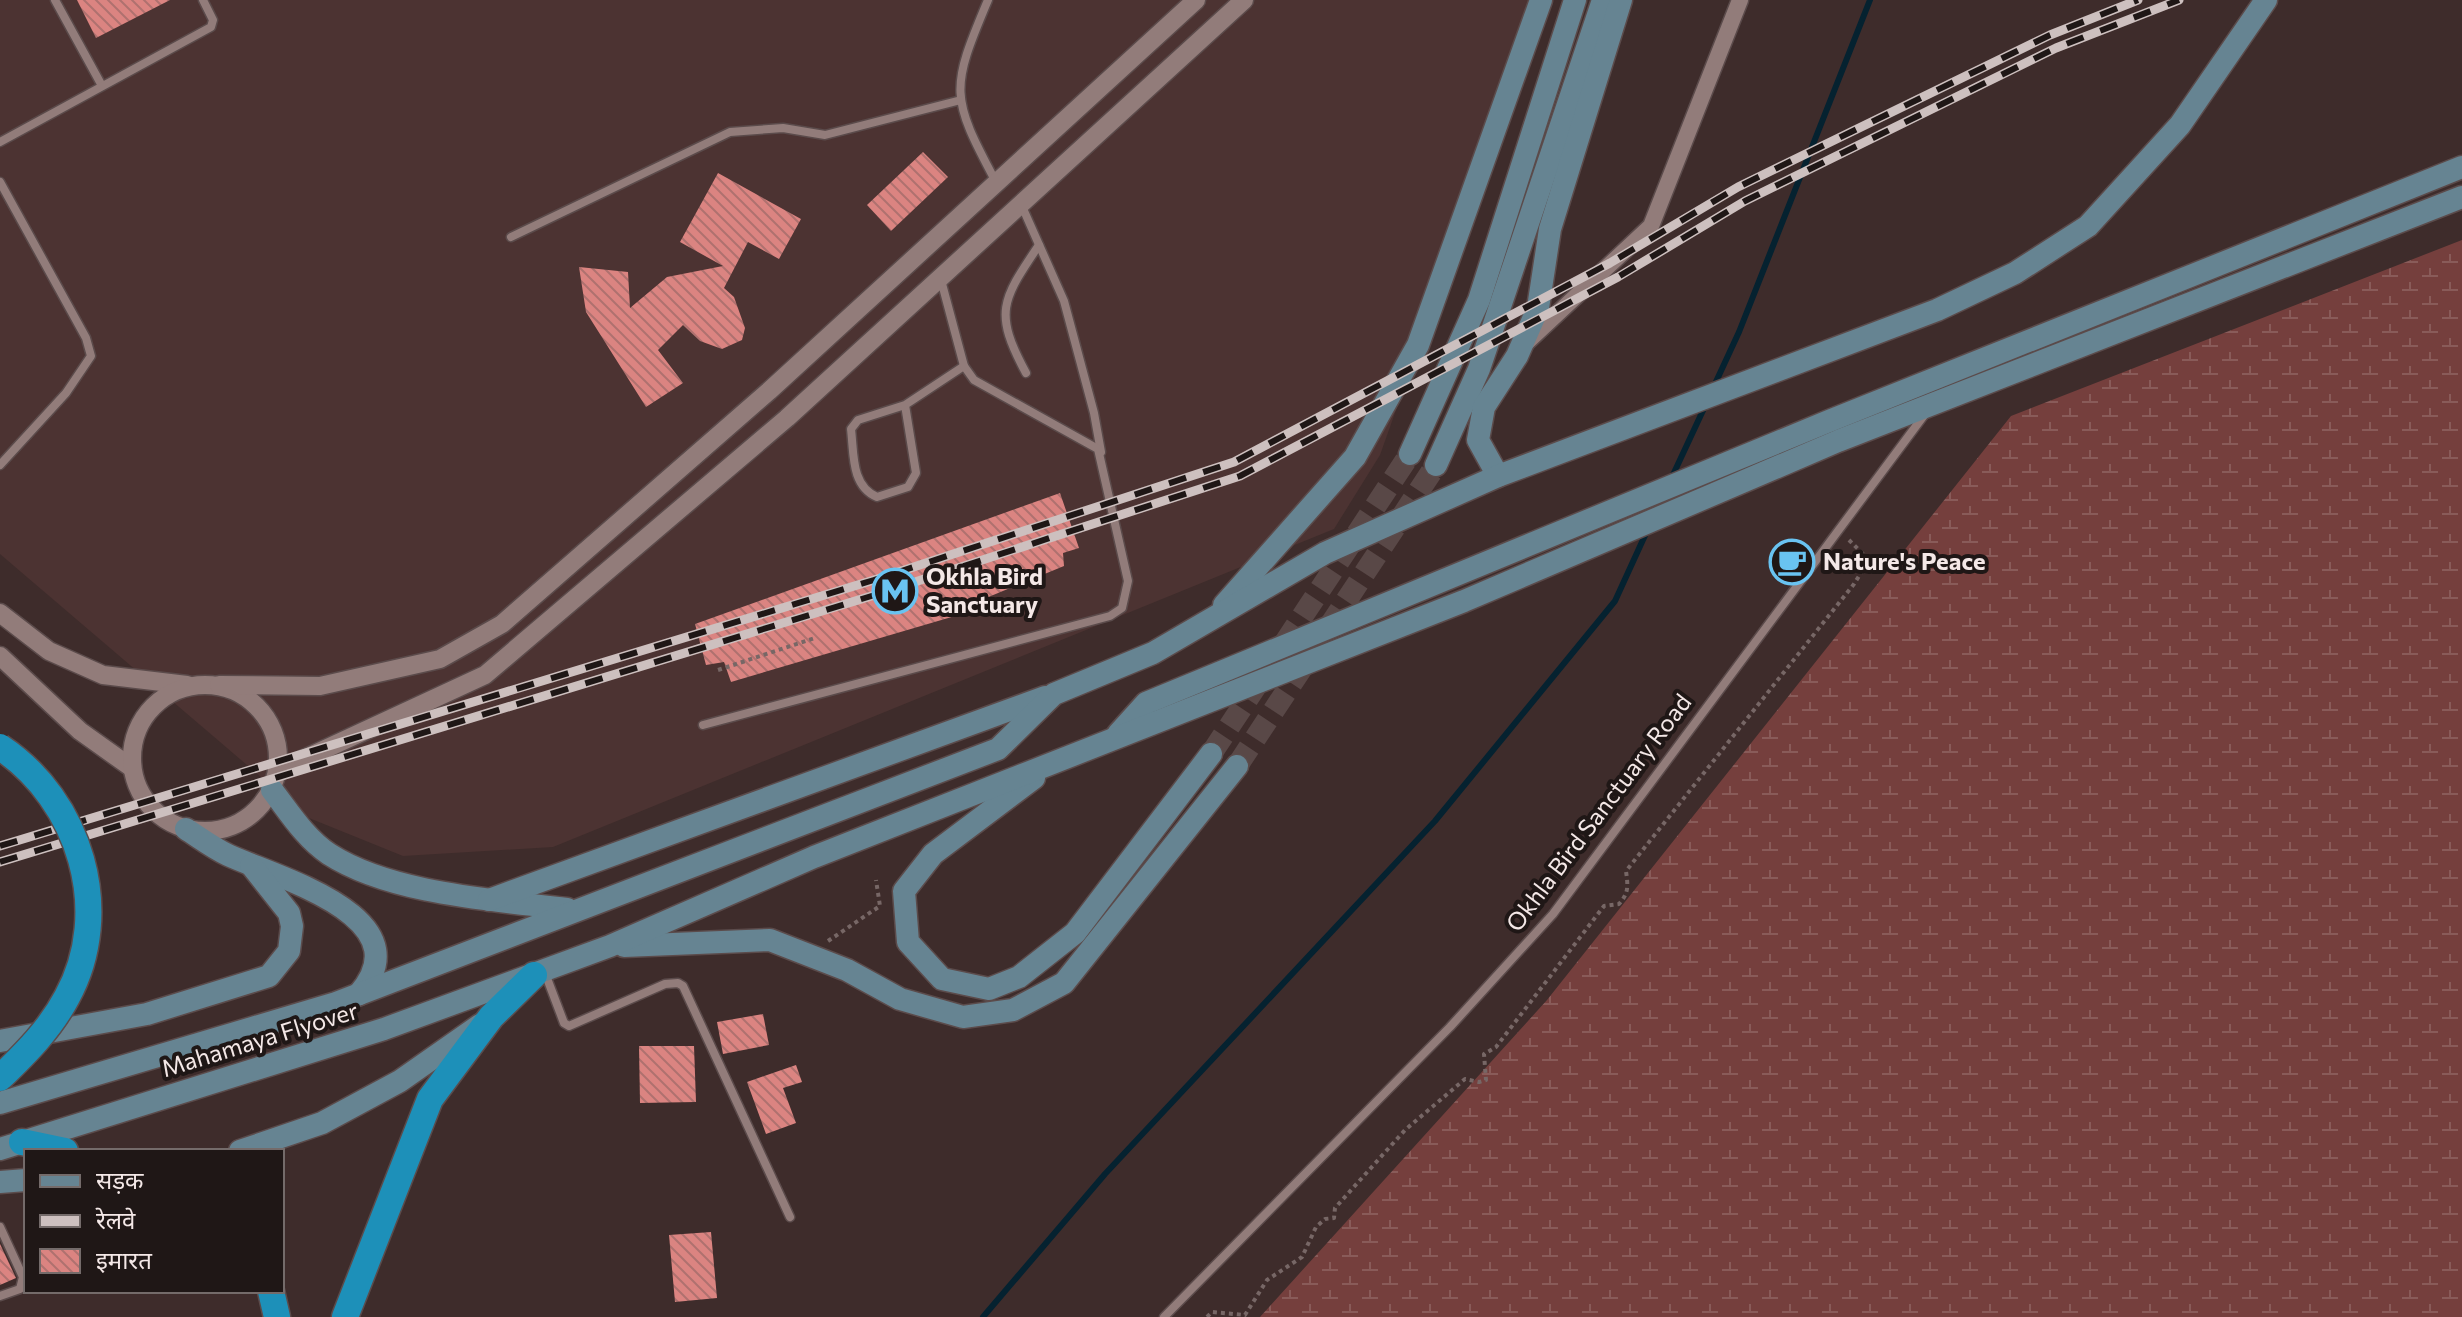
<svg xmlns="http://www.w3.org/2000/svg" width="2462" height="1317" font-family="Commissioner,'Noto Sans Devanagari',sans-serif">
<style>
.built{fill:#4c3332}
.wetland{fill:url(#wetland-marsh)}
.lines{fill:none;stroke-linecap:round;stroke-linejoin:round}
.stream{stroke:#052230;stroke-width:6}
.building{fill:url(#building-back-hatch)}
.secondary-tunnel{stroke:#594847;stroke-width:22;stroke-dasharray:22 11;stroke-linecap:butt}
.service-casing{stroke:#5b4b4b;stroke-width:11}
.minor-casing{stroke:#5b4b4b;stroke-width:19}
.tertiary-casing{stroke:#5b4b4b;stroke-width:21}
.secondary-casing{stroke:#5b4b4b;stroke-width:25}
.trunk-casing{stroke:#5b4b4b;stroke-width:29}
.path{stroke:#776766;stroke-width:4;stroke-dasharray:4 4;stroke-linecap:butt}
.service{stroke:#927c7a;stroke-width:8}
.minor{stroke:#927c7a;stroke-width:16}
.tertiary{stroke:#927c7a;stroke-width:18}
.secondary{stroke:#668492;stroke-width:22}
.trunk{stroke:#1d90b9;stroke-width:26}
.rail-casing{stroke:#cdc0bf;stroke-width:9}
.rail{stroke:#1f1716;stroke-width:6;stroke-dasharray:18;stroke-linecap:butt}
.trunk-bridge-casing{stroke:#5b4b4b;stroke-width:29;stroke-linecap:butt}
.trunk-bridge{stroke:#1d90b9;stroke-width:26}
.labels{text-anchor:middle;stroke-width:8;stroke-linejoin:round;paint-order:stroke}
.poi-label{font-size:24px;font-weight:bold;fill:#f4e8e7;stroke:#1f1716;text-anchor:start}
.street-label{font-size:24px;fill:#f4e8e7;stroke:#1f1716}
</style>
<defs>
<pattern id="wetland-marsh" width="20" height="14" patternUnits="userSpaceOnUse" patternTransform="scale(2)"><rect width="20" height="14" fill="#753f3d"/><path d="M1 5h8M5 5V1M11 12h8M15 12V8" fill="none" stroke="#895b59"/></pattern>
<pattern id="building-back-hatch" width="6" height="6" patternUnits="userSpaceOnUse" patternTransform="scale(2)"><rect width="6" height="6" fill="#db8481"/><path d="M-1 5l2 2M0 0l6 6M5-1l2 2" fill="none" stroke="#af716f"/></pattern>
</defs>
<rect width="100%" height="100%" fill="#3e2c2b"/>
<polygon class="built" points="0,0 1542,0 1380,455 1334,529 553,847 403,856 309,818 0,554"/>
<polygon class="wetland" points="2462,240 2462,1317 1260,1317 1547,1000 2011,416"/>
<g class="lines">
<g class="stream">
<polyline points="1714,386 1739,332 1870,0"/>
<polyline points="1672,477 1706,404"/>
<polyline points="983,1317 1105,1174 1435,821 1615,601 1647,531"/>
</g>
</g>
<g class="building">
<polygon points="77,0 170,0 96,38"/>
<polygon points="923,152 948,177 891,231 867,205"/>
<polygon points="718,173 801,219 779,259 748,242 724,288 734,297 745,328 742,340 722,349 700,341 683,325 658,350 683,383 646,407 586,312 579,267 628,272 630,308 667,277 723,266 680,242"/>
<polygon points="1060,493 1079,548 1063,553 1064,566 986,598 989,606 731,682 724,662 706,665 695,624"/>
<polygon points="763,1014 769,1045 723,1054 717,1022"/>
<polygon points="639,1046 694,1046 696,1102 640,1103"/>
<polygon points="796,1065 802,1082 783,1088 796,1123 766,1134 747,1082"/>
<polygon points="711,1232 717,1298 675,1302 669,1235"/>
<polygon points="0,1244 16,1278 0,1285"/>
</g>
<g class="lines">
<g class="secondary-tunnel">
<polyline points="1211,754 1410,454"/>
<polyline points="1237,766 1436,465"/>
</g>
<g class="service-casing">
<g id="service">
<polyline points="55,0 101,84"/>
<path d="M988,0C950,90 950,96 996,182"/>
<polyline points="0,142 211,27 213,20 203,0"/>
<polyline points="0,182 86,338 91,356 66,393 0,465"/>
<polyline points="1021,204 1064,301 1094,413 1101,452"/>
<polyline points="511,237 730,132 783,128 825,135 961,100"/>
<path d="M1026,373C993,312 1002,300 1039,245"/>
<path d="M905,405L858,420L851,429C854,454 851,486 877,497L908,487L916,473L905,405L964,366"/>
<polyline points="703,725 1110,616 1122,608 1128,581 1098,449 974,380 964,366 941,280"/>
<polyline points="545,973 564,1023 569,1026 665,984 678,983 683,986 790,1217"/>
<polyline points="0,1227 23,1277 20,1289 0,1296"/>
<polyline points="1164,1317 1450,1027 1553,914 1925,414"/>
</g>
</g>
<g class="minor-casing">
<polyline id="minor" points="1526,343 1651,226 1740,0"/>
</g>
<g class="tertiary-casing">
<g id="tertiary">
<polyline points="0,613 49,651 103,675 187,685"/>
<polyline points="0,656 80,731 132,768"/>
<circle cx="205" cy="758" r="73"/>
<polyline points="219,685 320,686 440,659 502,624 769,391 1196,0"/>
<polyline points="278,771 485,675 787,418 1244,0"/>
</g>
</g>
<g class="secondary-casing">
<g id="secondary">
<polyline points="1410,454 1479,300 1575,0"/>
<polyline points="1436,465 1479,369 1603,0"/>
<polyline points="1498,476 1478,440 1484,407 1517,356 1538,308 1550,229 1621,0"/>
<polyline points="1224,605 1355,457 1418,345 1541,0"/>
<polyline points="1118,734 1146,703 1829,421 2462,167"/>
<polyline points="1034,778 933,854 904,891 908,942 942,979 989,989 1019,977 1075,933 1211,754"/>
<path d="M272,790C289,812 305,838 329,854C391,894 495,900 567,909"/>
<path d="M186,829C200,838 213,848 228,855C278,878 425,917 359,994"/>
<polyline points="489,900 1045,697"/>
<polyline points="624,946 770,940 847,970 900,999 963,1017 1013,1010 1064,983 1237,766"/>
<polyline points="0,1041 147,1014 269,976 289,951 292,926 289,913 251,865"/>
<polyline points="0,1103 336,1003 998,749 1054,694 1153,653 1325,553 1498,476 1937,310 2015,273 2088,226 2180,125 2266,0"/>
<polyline points="0,1149 384,1029 610,946 814,857 1464,601 1838,441 2462,197"/>
<polyline points="240,1151 322,1123 400,1081 480,1025"/>
<polyline points="0,1182 26,1180"/>
</g>
</g>
<g class="trunk-casing">
<g id="trunk">
<polyline points="22,1142 65,1151"/>
<polyline points="271,1291 277,1317"/>
<polyline points="345,1317 430,1099 491,1017 534,975"/>
</g>
</g>
<g class="path">
<polyline points="718,670 815,638"/>
<polyline points="828,941 880,906 876,880"/>
<path d="M1207,1317L1212,1312L1245,1315L1267,1280L1302,1257L1316,1227L1325,1219L1334,1218L1335,1208L1405,1130L1465,1079L1479,1082L1486,1080L1484,1054L1496,1047L1604,906L1619,904C1629,893 1628,886 1626,871L1854,584L1869,560L1847,538"/>
</g>
<use href="#service" class="service"/>
<use href="#minor" class="minor"/>
<use href="#tertiary" class="tertiary"/>
<use href="#secondary" class="secondary"/>
<use href="#trunk" class="trunk"/>
<g class="rail-casing">
<g id="rail">
<polyline points="0,846 874,580 1234,462 1610,263 1738,187 2050,35 2138,0"/>
<polyline points="0,862 878,594 1240,476 1618,277 1745,201 2056,48 2179,0"/>
</g>
</g>
<use href="#rail" class="rail"/>
<g class="trunk-bridge-casing">
<path id="trunk-bridge" d="M0,747C80,800 114,911 67,997C50,1029 26,1053 0,1078"/>
</g>
<use href="#trunk-bridge" class="trunk-bridge"/>
</g>
<defs>
<g id="cafe-ring" transform="scale(2.3)"><circle r="9.5" fill="#1f1716" stroke="#69c3f1" stroke-width="1.5"/><path d="M-5.5-4.5H6V0H3Q3 3.5 0 3.5H-2.5Q-5.5 3.5-5.5 0ZM3-3.2v2h1.7v-2ZM-6 4.5H4V6H-6Z" fill="#69c3f1"/></g>
<g id="metro-ring" transform="scale(2.3)"><circle r="9.5" fill="#1f1716" stroke="#69c3f1" stroke-width="1.5"/><path d="M-5.5 5V-5H-3L0 0L3-5H5.5V5H3V-.5L0 4L-3-.5V5Z" fill="#69c3f1"/></g>
</defs>
<g fill-rule="evenodd">
<use href="#cafe-ring" x="1792" y="562"/>
<use href="#metro-ring" x="895" y="591"/>
</g>
<g class="labels">
<g class="poi-label">
<text x="1823" y="570">Nature's Peace</text>
<text x="926" y="585">Okhla Bird<tspan x="926" dy="28">Sanctuary</tspan></text>
</g>
<g class="street-label">
<text transform="translate(1599 813) rotate(-53)" y="8">Okhla Bird Sanctuary Road</text>
<text transform="translate(260 1040) rotate(-17)" y="8">Mahamaya Flyover</text>
</g>
</g>
<rect x="24" y="1149" width="260" height="144" fill="#1f1716" stroke="#746b6a" stroke-width="2"/>
<rect x="40" y="1175" width="40" height="12" fill="#668492" stroke="#746b6a" stroke-width="2"/>
<text x="96" y="1189" font-size="24" fill="#f4e8e7">सड़क</text>
<rect x="40" y="1215" width="40" height="12" fill="#cdc0bf" stroke="#746b6a" stroke-width="2"/>
<text x="96" y="1229" font-size="24" fill="#f4e8e7">रेलवे</text>
<rect x="40" y="1249" width="40" height="24" fill="url(#building-back-hatch)" stroke="#746b6a" stroke-width="2"/>
<text x="96" y="1269" font-size="24" fill="#f4e8e7">इमारत</text>
</svg>
